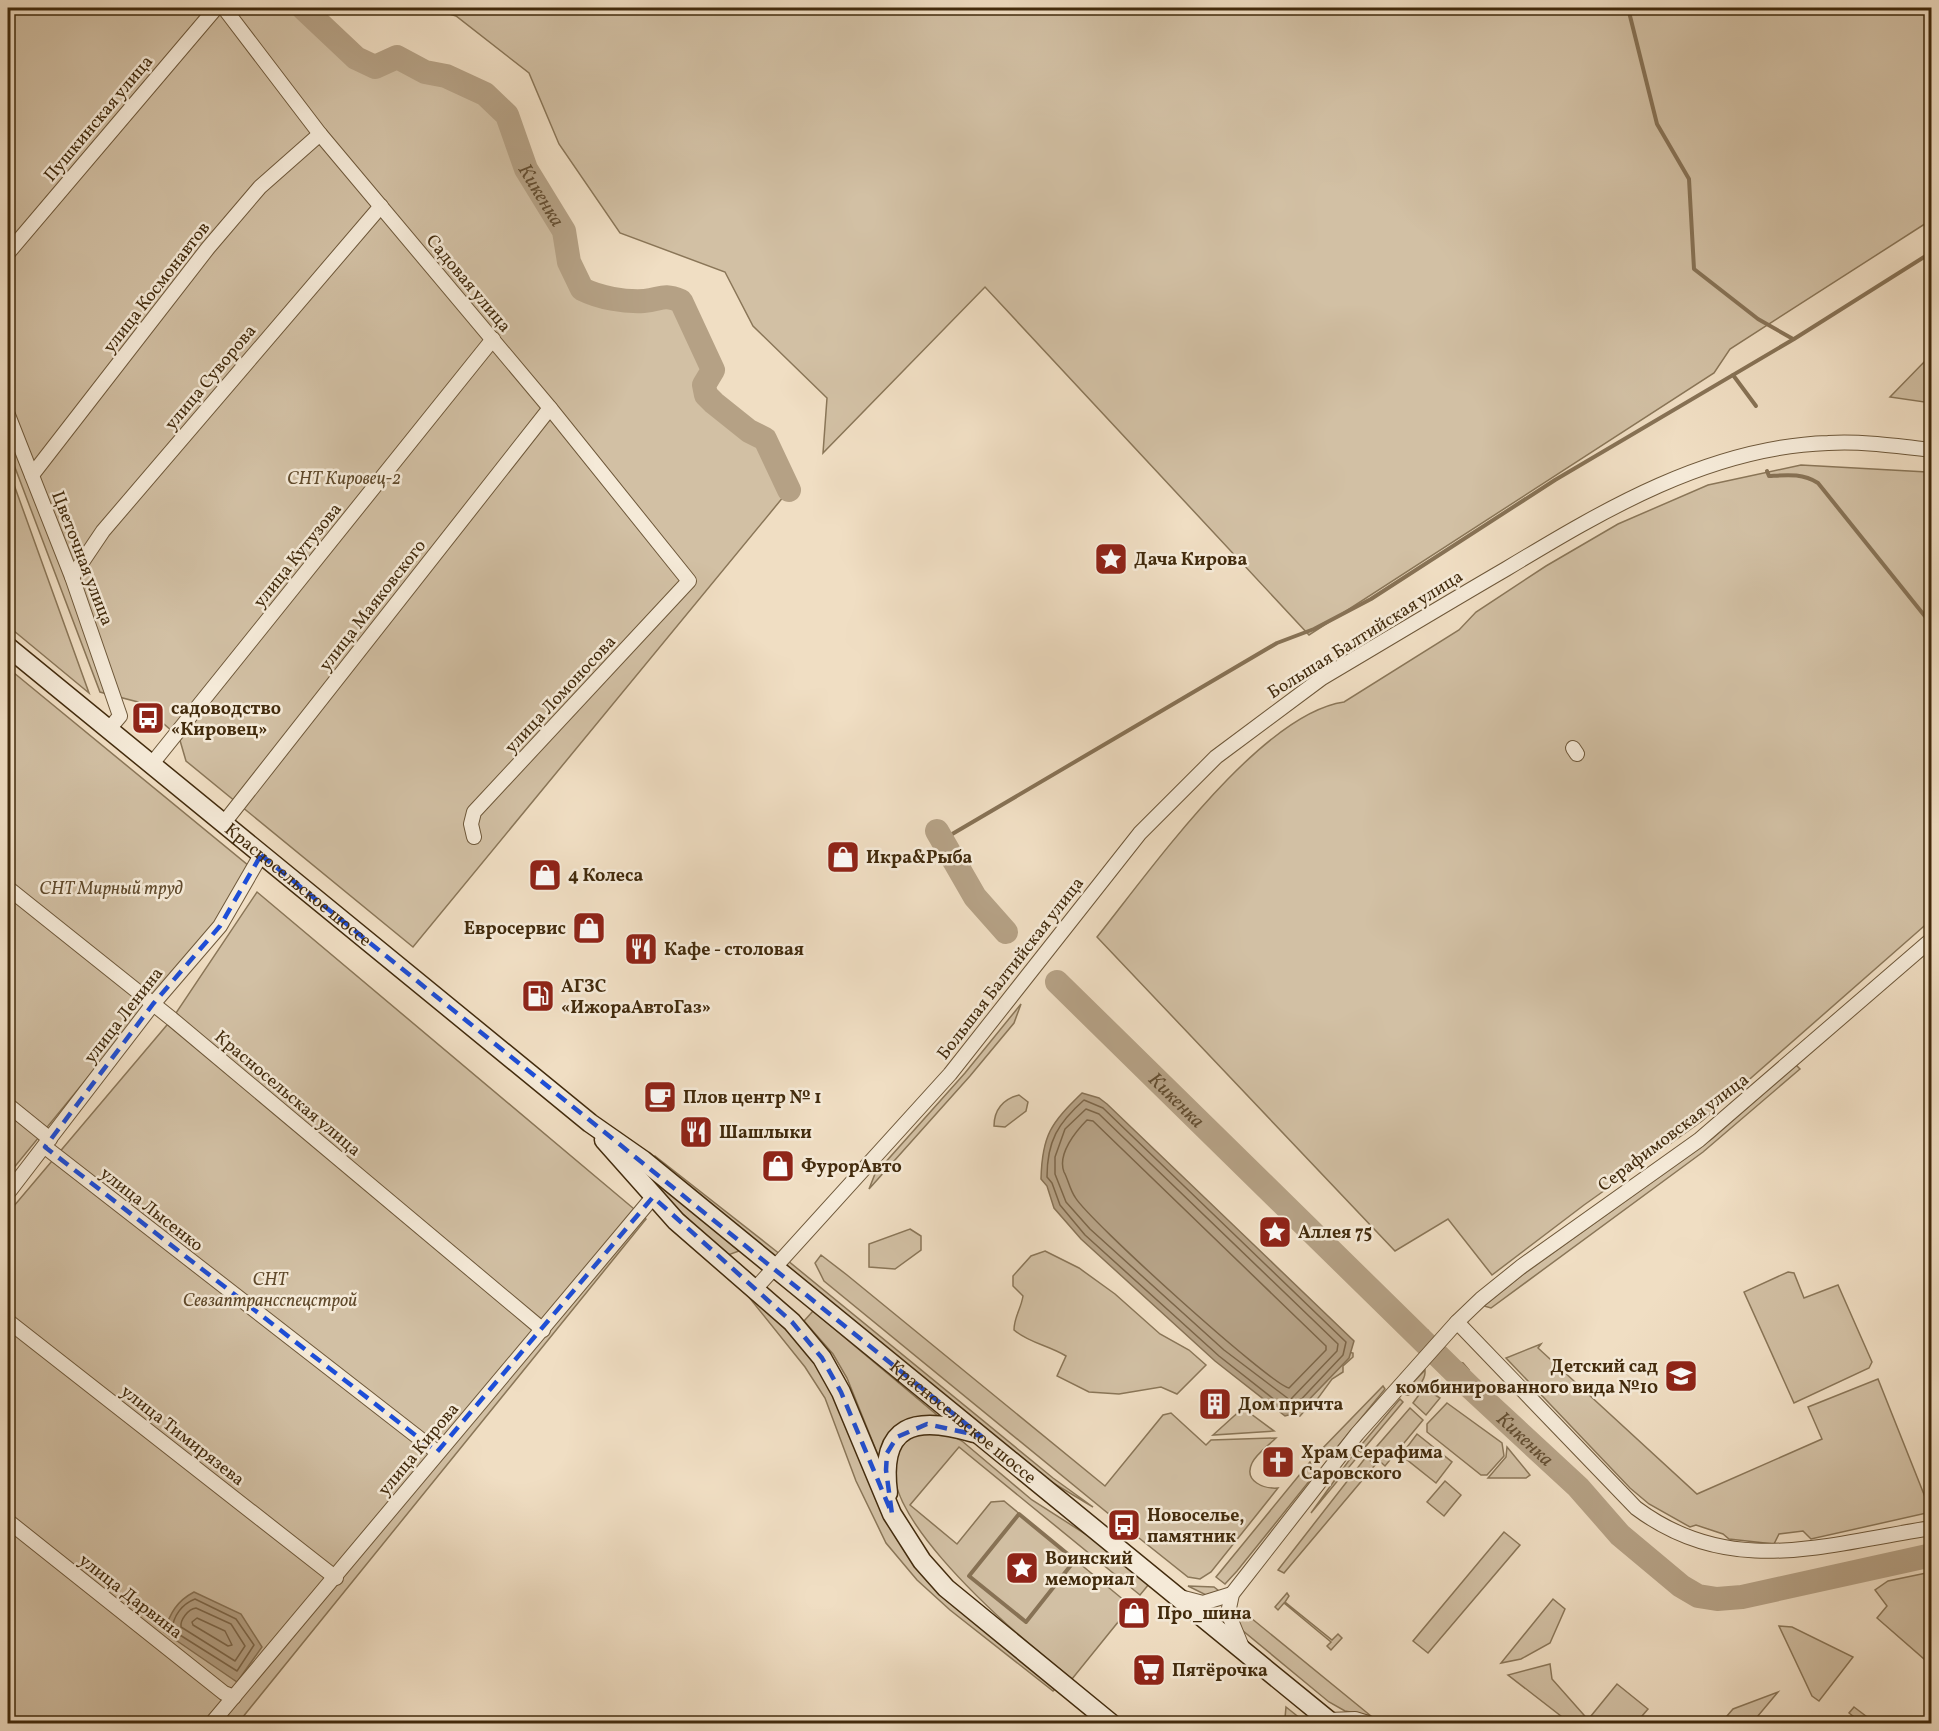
<svg xmlns="http://www.w3.org/2000/svg" width="1939" height="1731" font-family="Vollkorn,serif">
<style>
.green{fill:#d2c0a4;stroke:#8a7658;stroke-width:1.5}
.water{fill:#b5a185;stroke:#877255;stroke-width:1.5}
.lines{fill:none;stroke-linecap:round;stroke-linejoin:round}
.shore{stroke:#7c6649;stroke-width:1.5}
.stream{stroke:#877255;stroke-width:4}
.river{stroke:#b5a185;stroke-width:24}
.street-casing{stroke:#6e583a;stroke-width:16}
.secondary-casing{stroke:#422b0d;stroke-width:21}
.street{stroke:#f5ead8;stroke-width:14}
.secondary{stroke:#f5ead8;stroke-width:18}
.marked{fill:none;stroke:#1d4ed8;stroke-width:4.5;stroke-dasharray:12 8;stroke-linejoin:round}
.labels{text-anchor:middle;stroke-width:5;stroke-linejoin:round;paint-order:stroke}
.street-label{font-size:18px;fill:#422b0d;stroke:#f5ead8}
.park-label{font-size:18px;font-style:italic;fill:#5f492b;stroke:#f5ead8}
.poi-label{font-size:18px;font-weight:bold;fill:#422b0d;stroke:#f5ead8;text-anchor:start}
.water-label{font-size:20px;font-style:italic;fill:#644e31;stroke:#f5ead8}
</style>
<rect width="100%" height="100%" fill="#f0dec3"/>
<filter id="stains"><feTurbulence type="fractalNoise" baseFrequency=".00333" numOctaves="4"/><feColorMatrix values="0 0 0 0 .2 0 0 0 0 .09 0 0 0 0 .02 0 0 0 .5 -.17"/></filter>
<radialGradient id="worn" r=".72"><stop offset=".6" stop-color="#630" stop-opacity="0"/><stop offset="1" stop-color="#630" stop-opacity=".3"/></radialGradient>
<g class="green">
<polygon points="8,8 303,8 356,58 375,67 397,57 425,72 446,76 485,94 507,115 526,169 564,231 569,262 582,289 611,299 645,301 667,295 681,301 720,364 705,385 707,395 714,403 749,431 765,439 789,490 413,947 186,761 179,737 138,702 100,692 8,449"/>
<polygon points="430,8 1931,8 1931,220 1730,349 1714,373 1309,635 985,287 823,453 827,398 753,326 725,272 620,233 559,144 529,73 456,16"/>
<polygon points="1931,357 1931,403 1890,397 1925,361"/>
<path d="M1801,465L1927,472L1931,477V920L1702,1121L1584,1205L1492,1275L1448,1219L1395,1251L1097,937C1150,871 1260,714 1344,702L1459,630L1476,612L1546,566L1618,524L1708,485Z"/>
<polygon points="8,468 89,693 8,626"/>
<polygon points="8,668 249,866 214,923 8,1175"/>
<polygon points="257,892 646,1219 238,1723 11,1724 8,1721 8,1213 172,1019"/>
<polygon points="1021,1004 1014,1023 970,1076 869,1189 875,1174 965,1073"/>
<polygon points="1796,1065 1800,1069 1703,1152 1491,1308 1484,1306 1521,1276 1713,1138"/>
<path d="M1019,1095L1028,1102L1026,1111L1005,1127L994,1126C994,1110 1003,1099 1019,1095Z"/>
<polygon points="655,1156 776,1251 1053,1478 1093,1507 1038,1474 651,1160"/>
<polygon points="644,1172 739,1251 728,1255 694,1226"/>
<polygon points="910,1229 921,1236 921,1250 895,1269 869,1267 869,1244"/>
<path d="M1045,1251L1079,1268L1115,1294L1160,1334L1189,1350L1206,1365L1177,1394L1161,1387L1119,1394L1089,1392L1057,1376L1066,1356C1048,1345 1029,1343 1014,1330C1014,1317 1021,1309 1023,1296L1013,1286V1276L1031,1256Z"/>
<path d="M821,1255L847,1275L1105,1486L1163,1415L1171,1413L1206,1445L1211,1440L1276,1438C1269,1445 1256,1454 1252,1463C1243,1482 1265,1489 1278,1488L1211,1572L1200,1579L1188,1577L1129,1530L1131,1528L1118,1516L1115,1519L824,1281L815,1263Z"/>
<polygon points="1788,1272 1794,1273 1804,1298 1838,1285 1872,1362 1869,1368 1794,1403 1744,1292"/>
<path d="M744,1291C773,1317 802,1341 822,1375C862,1441 869,1509 920,1572L1056,1688L1053,1691L950,1610L917,1580L886,1543L856,1481L825,1398L805,1367Z"/>
<polygon points="813,1311 937,1415 913,1420 878,1455 847,1378 833,1354 804,1321"/>
<polygon points="1541,1344 1538,1348 1697,1494 1822,1439 1808,1407 1878,1379 1931,1512 1811,1539 1803,1531 1779,1534 1774,1544 1729,1539 1723,1534 1696,1525 1690,1527 1649,1504 1630,1488 1506,1358"/>
<polygon points="1348,1352 1353,1353 1353,1357 1343,1366 1343,1372 1332,1379 1316,1401 1308,1404 1308,1407 1300,1416 1291,1416 1292,1410"/>
<path d="M1425,1370C1426,1381 1417,1387 1409,1395H1406L1403,1393Z"/>
<polygon points="1383,1386 1385,1389 1330,1456 1321,1456 1318,1453"/>
<polygon points="1424,1388 1440,1398 1426,1415 1413,1403"/>
<polygon points="1400,1399 1403,1402 1398,1408 1361,1452 1357,1450"/>
<polygon points="1447,1403 1502,1443 1504,1456 1487,1475 1481,1475 1427,1432 1427,1424"/>
<polygon points="1243,1408 1274,1431 1213,1435"/>
<polygon points="1410,1408 1423,1420 1385,1466 1371,1453"/>
<path d="M927,1431L949,1434L962,1441L1032,1500L1087,1535L1149,1584L1140,1595L959,1447L910,1505L957,1544L991,1502L1004,1501L1131,1606L1072,1679C1035,1651 810,1468 927,1431Z"/>
<polygon points="1417,1434 1452,1462 1436,1483 1401,1455"/>
<polygon points="1507,1447 1530,1475 1526,1478 1488,1478 1506,1457"/>
<polygon points="1355,1452 1359,1455 1311,1513"/>
<polygon points="1366,1457 1375,1465 1284,1573 1278,1570"/>
<polygon points="1310,1462 1315,1474 1237,1571 1225,1584 1216,1577"/>
<polygon points="1445,1481 1461,1495 1444,1516 1427,1502"/>
<polygon points="1504,1532 1520,1545 1428,1653 1413,1641"/>
<polygon points="1931,1572 1932,1572 1931,1665 1877,1618 1887,1606 1875,1590 1888,1581"/>
<polygon points="1188,1586 1214,1587 1219,1591 1206,1595"/>
<polygon points="1287,1593 1289,1596 1285,1602 1332,1640 1338,1634 1342,1638 1331,1650 1327,1646 1331,1642 1284,1603 1278,1610 1275,1607"/>
<polygon points="1553,1599 1565,1609 1550,1643 1521,1659 1501,1663"/>
<polygon points="1240,1609 1371,1716 1345,1711 1329,1702 1242,1630 1238,1621"/>
<polygon points="1779,1626 1792,1627 1853,1657 1819,1701 1812,1696"/>
<polygon points="1550,1664 1552,1679 1591,1723 1570,1723 1508,1675"/>
<polygon points="1617,1684 1648,1709 1636,1723 1600,1723 1591,1716"/>
<polygon points="1778,1692 1752,1723 1721,1723 1733,1709"/>
<polygon points="1286,1707 1306,1723 1292,1723 1285,1718"/>
<polygon points="1854,1707 1875,1723 1862,1723 1849,1713"/>
</g>
<g class="water">
<path d="M1082,1093L1099,1098L1107,1104L1354,1341L1349,1358L1296,1413L1285,1416L1215,1361L1081,1239L1054,1208L1047,1186L1041,1179C1042,1135 1051,1123 1082,1093Z"/>
<polygon points="1458,1362 1463,1363 1469,1370 1454,1383 1447,1375"/>
<path d="M194,1592L241,1614L262,1647L237,1682L164,1632C170,1613 177,1601 194,1592Z"/>
</g>
<g class="lines">
<g class="shore">
<path d="M1084,1100L1103,1108L1346,1342L1343,1355L1293,1408H1285L1219,1356L1085,1235L1060,1205L1052,1183L1047,1177C1047,1141 1058,1123 1084,1100Z"/>
<polygon points="1086,1109 1099,1114 1338,1344 1337,1351 1290,1400 1224,1350 1090,1229 1066,1202 1055,1174 1055,1157 1065,1129"/>
<path d="M1087,1120L1093,1121L1326,1346V1350L1289,1388C1271,1385 1088,1220 1075,1197C1070,1190 1068,1179 1064,1172C1057,1154 1076,1131 1087,1120Z"/>
<path d="M195,1599L236,1619L254,1645L237,1671L172,1630C173,1616 182,1604 195,1599Z"/>
<path d="M196,1608L231,1624L245,1646L235,1661L181,1627C180,1620 188,1609 196,1608Z"/>
<polygon points="197,1618 225,1631 232,1645 228,1646 193,1625 192,1622"/>
</g>
<g class="stream">
<polyline points="1628,8 1657,124 1689,179 1694,269 1758,319 1793,339"/>
<polyline points="1733,375 1756,406"/>
<path d="M1767,471L1769,476C1787,475 1802,473 1818,483L1932,625"/>
<polyline points="942,840 1277,643 1314,629 1371,599 1555,480 1794,339 1932,252"/>
<polyline points="1421,1336 1427,1331"/>
<polygon points="1019,1514 1075,1560 1026,1622 969,1576"/>
</g>
<g class="river">
<path id="s1" d="M303,8L356,58L375,67L397,57L425,72L446,76L485,94L507,115L526,169L564,231L569,262L582,289C600,298 624,302 644,301C661,300 662,293 681,301L713,370L704,385L706,395L714,403L749,431L765,439L789,490"/>
<polyline points="937,831 975,897 1006,932"/>
<path id="s2" d="M1057,982L1471,1388L1578,1487L1620,1535L1681,1586L1698,1596L1717,1599L1742,1597L1932,1555"/>
</g>
<g class="street-casing">
<g id="street">
<polyline points="224,8 320,134 550,408 689,581 474,812 471,824 474,837"/>
<polyline points="8,253 216,8"/>
<polyline points="8,415 72,577 120,716 109,729"/>
<polyline points="32,475 208,248 260,187 320,134"/>
<polyline points="72,577 103,531 381,206"/>
<polyline points="1573,748 1577,754"/>
<polyline points="151,765 493,339"/>
<polyline points="223,824 550,408"/>
<polyline points="8,888 172,1019 543,1330"/>
<polyline points="8,1105 50,1139"/>
<polyline points="45,1147 437,1452"/>
<polyline points="8,1193 153,1004 220,926 261,855"/>
<path d="M756,1288L950,1074L1140,833L1216,757L1322,678C1383,642 1444,605 1506,569C1604,510 1709,447 1828,443C1863,441 1897,446 1932,450"/>
<polyline points="8,1321 336,1578"/>
<polyline points="1457,1322 1481,1299 1522,1266 1699,1140 1932,939"/>
<polyline points="8,1521 224,1693 234,1697"/>
<polyline points="1180,1597 1203,1603 1232,1594"/>
<path d="M1242,1647L1228,1613L1232,1594L1357,1434L1457,1322L1636,1508C1731,1579 1825,1544 1932,1528"/>
<polyline points="1329,1720 1355,1719 1371,1724"/>
<polyline points="211,1724 653,1197"/>
</g>
</g>
<g class="secondary-casing">
<g id="secondary">
<path id="s3" d="M8,647L590,1123L643,1160L1333,1724"/>
<polyline points="604,1140 676,1221 792,1322 822,1358 841,1392 892,1514 922,1561 946,1588 1112,1724"/>
<path d="M888,1493C879,1424 915,1415 974,1433"/>
</g>
</g>
<use href="#street" class="street"/>
<use href="#secondary" class="secondary"/>
</g>
<path class="marked" d="M261,855L981,1436L927,1424L897,1437L887,1453L886,1470L892,1514L841,1392L822,1358L792,1322L653,1197L437,1452L45,1147L153,1004L220,926Z"/>
<defs>
<g id="sight-square" transform="scale(1.725)"><rect x="-9" y="-9" width="18" height="18" rx="4" fill="#8f2418" stroke="#f5ead8"/><path d="M0-6L1.8-2.2L6-1.7L2.9 1.2L3.7 5.4L0 3.3L-3.7 5.4L-2.9 1.2L-6-1.7L-1.8-2.2Z" fill="#fff"/></g>
<g id="bus-square" transform="scale(1.725)"><rect x="-9" y="-9" width="18" height="18" rx="4" fill="#8f2418" stroke="#f5ead8"/><path d="M-5-6H5V4H4V6H2V4H-2V6H-4V4H-5ZM-3.5-4V0h7V-4ZM-3.5 1.2v1.5H-2V1.2ZM2 1.2v1.5H3.5V1.2Z" fill="#fff"/></g>
<g id="shop-square" transform="scale(1.725)"><rect x="-9" y="-9" width="18" height="18" rx="4" fill="#8f2418" stroke="#f5ead8"/><path d="M-5-2.5h2.3a2.7 3.5 0 0 1 5.4 0H5L5.5 6h-11ZM-1.5-2.5h3a1.5 2.3 0 0 0-3 0Z" fill="#fff"/></g>
<g id="restaurant-square" transform="scale(1.725)"><rect x="-9" y="-9" width="18" height="18" rx="4" fill="#8f2418" stroke="#f5ead8"/><path d="M-5-6h1v4h1v-4h1v4h1v-4h1v5L-1.5 .5V6h-2V.5L-5-1ZM5-6V6H3V1.5H1.5Q1.5-4 5-6Z" fill="#fff"/></g>
<g id="fuel-square" transform="scale(1.725)"><rect x="-9" y="-9" width="18" height="18" rx="4" fill="#8f2418" stroke="#f5ead8"/><path d="M-5.5-6h7V0h2V4h1.3V-2.5L3-4.5l.8-.8L6-3V5H2.5V1h-1V6h-7ZM-4.2-4.7v3.2H.2V-4.7Z" fill="#fff"/></g>
<g id="cafe-square" transform="scale(1.725)"><rect x="-9" y="-9" width="18" height="18" rx="4" fill="#8f2418" stroke="#f5ead8"/><path d="M-5.5-4.5H6V0H3Q3 3.5 0 3.5H-2.5Q-5.5 3.5-5.5 0ZM3-3.2v2h1.7v-2ZM-6 4.5H4V6H-6Z" fill="#fff"/></g>
<g id="school-square" transform="scale(1.725)"><rect x="-9" y="-9" width="18" height="18" rx="4" fill="#8f2418" stroke="#f5ead8"/><path d="M0-5L7-2L0 1L-7-2ZM-4 1L0 2.5L4 1V4Q0 6-4 4Z" fill="#fff"/></g>
<g id="building-square" transform="scale(1.725)"><rect x="-9" y="-9" width="18" height="18" rx="4" fill="#8f2418" stroke="#f5ead8"/><path d="M-4-6H4V6H1V3H-1V6H-4ZM-2.5-4.3h1.7v1.8h-1.7ZM.8-4.3h1.7v1.8H.8ZM-2.5-1h1.7V.8h-1.7ZM.8-1h1.7V.8H.8Z" fill="#fff"/></g>
<g id="church-square" transform="scale(1.725)"><rect x="-9" y="-9" width="18" height="18" rx="4" fill="#8f2418" stroke="#f5ead8"/><path d="M-1.2-6h2.4v3.5h3.3v2.4h-3.3V6h-2.4V-.1h-3.3v-2.4h3.3Z" fill="#fff"/></g>
<g id="supermarket-square" transform="scale(1.725)"><rect x="-9" y="-9" width="18" height="18" rx="4" fill="#8f2418" stroke="#f5ead8"/><path d="M-6-5.5h2.5l.6 2H6L4.5 2H-2.5L-4.4-4H-6ZM-1.5 3.2a1.3 1.3 0 1 0 .1 0ZM3 3.2a1.3 1.3 0 1 0 .1 0Z" fill="#fff"/></g>
</defs>
<g fill-rule="evenodd">
<use href="#sight-square" x="1111" y="559"/>
<use href="#bus-square" x="148" y="718"/>
<use href="#shop-square" x="843" y="857"/>
<use href="#shop-square" x="545" y="875"/>
<use href="#shop-square" x="589" y="928"/>
<use href="#restaurant-square" x="641" y="949"/>
<use href="#fuel-square" x="538" y="996"/>
<use href="#cafe-square" x="660" y="1097"/>
<use href="#restaurant-square" x="696" y="1132"/>
<use href="#shop-square" x="778" y="1166"/>
<use href="#sight-square" x="1275" y="1232"/>
<use href="#school-square" x="1681" y="1376"/>
<use href="#building-square" x="1215" y="1404"/>
<use href="#church-square" x="1278" y="1462"/>
<use href="#bus-square" x="1124" y="1525"/>
<use href="#sight-square" x="1022" y="1568"/>
<use href="#shop-square" x="1134" y="1613"/>
<use href="#supermarket-square" x="1149" y="1670"/>
</g>
<g class="labels">
<g class="street-label">
<text transform="translate(98 118) rotate(-50)" y="6">Пушкинская улица</text>
<text transform="translate(469 283) rotate(50)" y="6">Садовая улица</text>
<text transform="translate(156 287) rotate(-52)" y="6">улица Космонавтов</text>
<text transform="translate(210 377) rotate(-50)" y="6">улица Суворова</text>
<text transform="translate(297 555) rotate(-51)" y="6">улица Кутузова</text>
<text transform="translate(83 558) rotate(69)" y="6">Цветочная улица</text>
<text transform="translate(372 605) rotate(-52)" y="6">улица Маяковского</text>
<text transform="translate(1365 634) rotate(-32)" y="6">Большая Балтийская улица</text>
<text transform="translate(560 694) rotate(-47)" y="6">улица Ломоносова</text>
<text dy="6" stroke="none"><textPath href="#s3" startOffset="375">Красносельское шоссе</textPath></text>
<text transform="translate(1010 968) rotate(-52)" y="6">Большая Балтийская улица</text>
<text transform="translate(123 1015) rotate(-52)" y="6">улица Ленина</text>
<text transform="translate(288 1093) rotate(40)" y="6">Красносельская улица</text>
<text transform="translate(1673 1132) rotate(-37)" y="6">Серафимовская улица</text>
<text transform="translate(152 1209) rotate(38)" y="6">улица Лысенко</text>
<text dy="6" stroke="none"><textPath href="#s3" startOffset="1230">Красносельское шоссе</textPath></text>
<text transform="translate(183 1435) rotate(38)" y="6">улица Тимирязева</text>
<text transform="translate(418 1449) rotate(-50)" y="6">улица Кирова</text>
<text transform="translate(131 1596) rotate(38)" y="6">улица Дарвина</text>
</g>
<g class="park-label">
<text x="344" y="484">СНТ Кировец-2</text>
<text x="111" y="894">СНТ Мирный труд</text>
<text x="270" y="1285">СНТ<tspan x="270" dy="21">Севзаптрансспецстрой</tspan></text>
</g>
<g class="poi-label">
<text x="1134" y="565">Дача Кирова</text>
<text x="171" y="714">садоводство<tspan x="171" dy="21">«Кировец»</tspan></text>
<text x="866" y="863">Икра&amp;Рыба</text>
<text x="568" y="881">4 Колеса</text>
<text x="566" y="934" text-anchor="end">Евросервис</text>
<text x="664" y="955">Кафе - столовая</text>
<text x="561" y="992">АГЗС<tspan x="561" dy="21">«ИжораАвтоГаз»</tspan></text>
<text x="683" y="1103">Плов центр № 1</text>
<text x="719" y="1138">Шашлыки</text>
<text x="801" y="1172">ФурорАвто</text>
<text x="1298" y="1238">Аллея 75</text>
<text x="1658" y="1372" text-anchor="end">Детский сад<tspan x="1658" dy="21">комбинированного вида №10</tspan></text>
<text x="1238" y="1410">Дом причта</text>
<text x="1301" y="1458">Храм Серафима<tspan x="1301" dy="21">Саровского</tspan></text>
<text x="1147" y="1521">Новоселье,<tspan x="1147" dy="21">памятник</tspan></text>
<text x="1045" y="1564">Воинский<tspan x="1045" dy="21">мемориал</tspan></text>
<text x="1157" y="1619">Про_шина</text>
<text x="1172" y="1676">Пятёрочка</text>
</g>
<g class="water-label">
<text dy="7" stroke="none"><textPath href="#s1" startOffset="332">Кикенка</textPath></text>
<text dy="7" stroke="none"><textPath href="#s2" startOffset="168">Кикенка</textPath></text>
<text dy="7" stroke="none"><textPath href="#s2" startOffset="654">Кикенка</textPath></text>
</g>
</g>
<rect width="1939" height="1731" fill="none" stroke="#f0dec3" stroke-width="30"/>
<rect x="9" y="9" width="1921" height="1713" fill="none" stroke="#422b0d" stroke-width="3"/>
<rect x="15" y="15" width="1909" height="1701" fill="none" stroke="#422b0d" stroke-width="1.5"/>
<rect width="100%" height="100%" filter="url(#stains)"/>
<rect width="100%" height="100%" fill="url(#worn)"/>
</svg>
